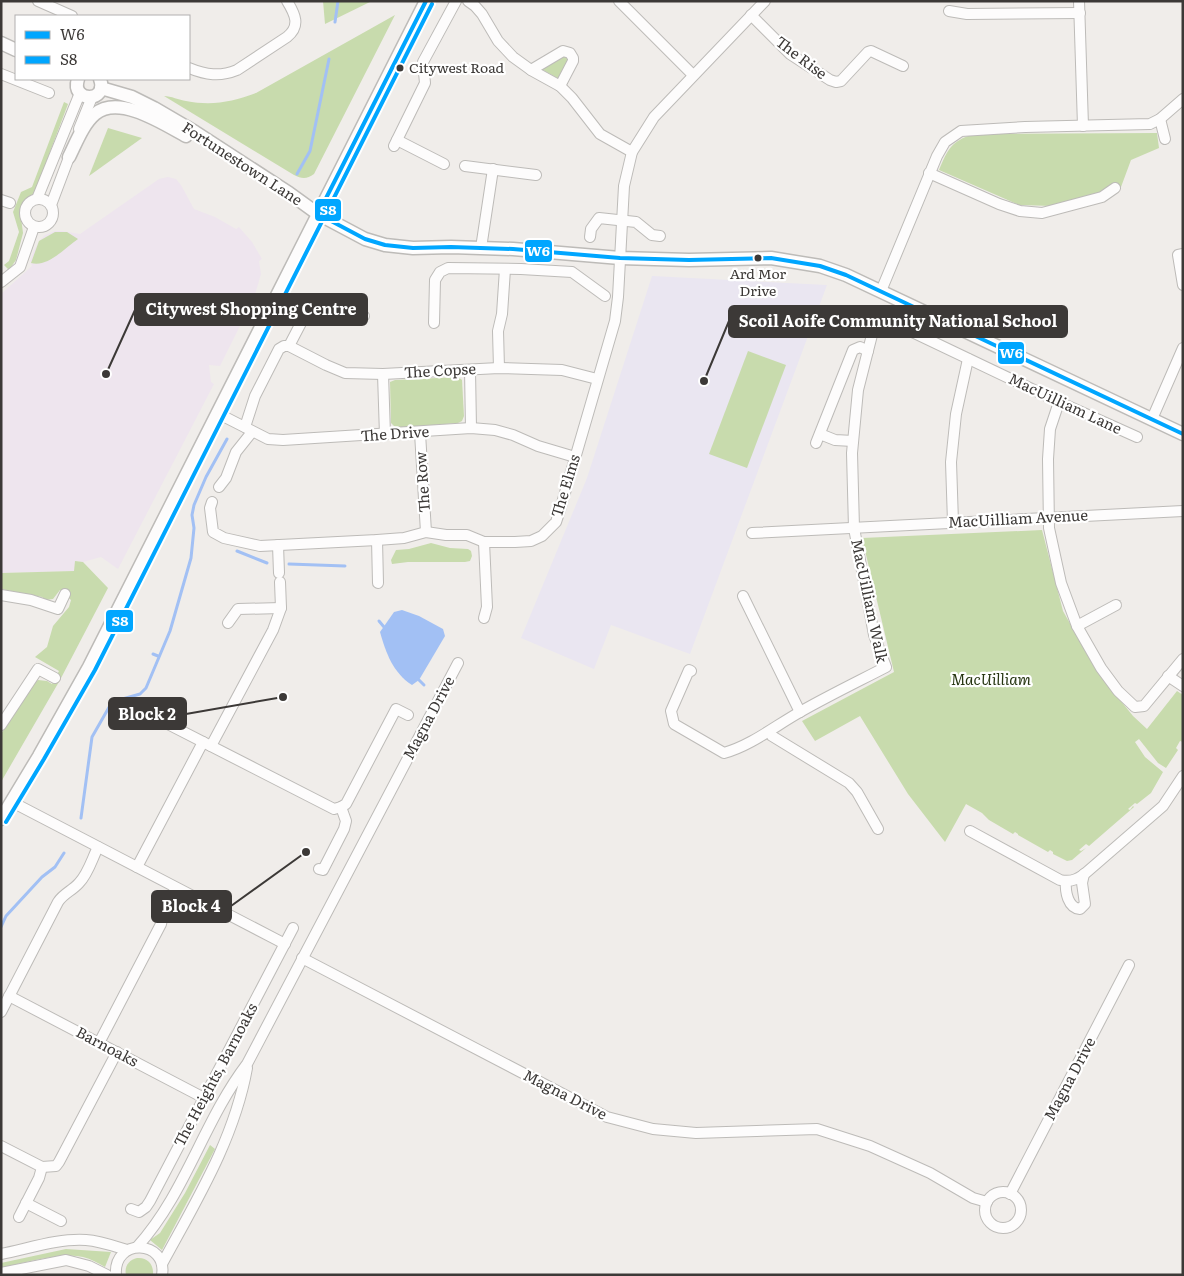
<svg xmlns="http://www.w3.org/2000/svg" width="1184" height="1276" font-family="Literata,serif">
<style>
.commercial{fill:#eee5ee}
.education{fill:#eae6f1}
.green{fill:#c8dbad}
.water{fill:#a2c0f4}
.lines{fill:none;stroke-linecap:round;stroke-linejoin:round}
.stream{stroke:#a2c0f4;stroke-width:3}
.minor-casing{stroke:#bdbbb8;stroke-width:12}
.tertiary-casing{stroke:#bdbbb8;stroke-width:15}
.minor{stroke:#fdfcfc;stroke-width:10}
.tertiary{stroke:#fdfcfc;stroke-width:12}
.bus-1-casing{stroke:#fff;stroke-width:8}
.bus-2-casing{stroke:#fff;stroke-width:8}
.bus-1{stroke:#00a6ff;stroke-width:4}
.bus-2{stroke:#00a6ff;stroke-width:4}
.bus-dot{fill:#3c3937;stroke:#fff;stroke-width:2}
.labels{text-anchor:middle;stroke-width:4.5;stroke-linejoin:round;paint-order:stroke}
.bus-label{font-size:14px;fill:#3c3937;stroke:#fff;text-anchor:start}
.street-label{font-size:15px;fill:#3c3937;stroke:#fff}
.park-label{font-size:15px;font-style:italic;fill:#263511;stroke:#fff}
.leader{fill:none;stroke:#3c3937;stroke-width:2}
.callout-dot{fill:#3c3937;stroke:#fff;stroke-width:2}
.callout{fill:#3c3937;stroke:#3c3937;stroke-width:2}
.callout-label{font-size:16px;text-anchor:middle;font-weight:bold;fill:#fff}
.line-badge{stroke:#fff;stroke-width:2}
.badge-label{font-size:14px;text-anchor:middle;font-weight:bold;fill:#fff}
</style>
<rect width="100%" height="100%" fill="#f0edea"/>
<polygon class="commercial" points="168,177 176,179 181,185 194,209 215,217 236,229 239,227 252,242 262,259 259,261 261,274 254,298 220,366 209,365 211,382 214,384 118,569 101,557 83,562 75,561 75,571 1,573 1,294 32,266 30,261 34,250 40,240 45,235 55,231 62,231 80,234 159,179"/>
<polygon class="education" points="652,276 827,285 690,654 611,625 594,669 521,638 587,478"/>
<g class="green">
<polygon points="323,1 372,1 325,24"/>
<path d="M395,15L314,174C307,179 302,179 294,175L164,96C171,96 179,100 186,101C212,106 232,102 256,93Z"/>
<polygon points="565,55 569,59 559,79 543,70 542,68"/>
<polygon points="64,102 68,104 35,192 26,200 20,210 23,233 16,260 9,270 4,265 9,261 19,232 13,212 21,192 32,187"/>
<polygon points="108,128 142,138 89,176"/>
<path d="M1157,133L1159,148L1131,160L1121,187L1052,206L1019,205L939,170C948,149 951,141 974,134Z"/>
<path d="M55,232H67L78,239C65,248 47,268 31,263L39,241Z"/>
<polygon points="748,351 786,365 747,468 709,454"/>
<polygon points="458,377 462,380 464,416 462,421 458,423 399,428 395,427 391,423 390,382 395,380"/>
<polygon points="1042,530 1063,611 1096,670 1133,716 1147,729 1177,691 1183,695 1183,742 1180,741 1176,748 1178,750 1166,768 1158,763 1139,739 1135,742 1145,757 1163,772 1151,793 1137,804 1135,803 1128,809 1130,810 1133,806 1134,807 1089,846 1086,844 1079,850 1081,851 1086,848 1072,860 1067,861 1053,854 1053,852 1050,850 1048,852 1018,835 1018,834 1015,832 1013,834 989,820 982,813 966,804 945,842 908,794 860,716 815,741 802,721 894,672 862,538"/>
<polygon points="431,543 450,548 468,549 471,551 472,556 470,561 465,562 408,562 392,564 391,560 396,550 409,549"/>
<polygon points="75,561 83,562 108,588 60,680 1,782 1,734 32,684 38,680 47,681 52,684 59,671 35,657 47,647 53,626 69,607 71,600 60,590 53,599 46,600 42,597 1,589 1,573 74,571"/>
<polygon points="210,1145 215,1149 162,1250 150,1240 160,1233 185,1193"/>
<path d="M66,1249L111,1252L105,1267C98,1263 91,1259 83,1257C60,1252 24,1263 1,1268V1263Z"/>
<path d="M137,1258C147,1257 154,1264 153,1275H126C124,1266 129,1260 137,1258Z"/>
</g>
<path class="water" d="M402,610L419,616L443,629L445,636L419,680L412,685C393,673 386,653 380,632L394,612Z"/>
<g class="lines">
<g class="stream">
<polyline points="335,22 338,1"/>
<polyline points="297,174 310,151 329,59"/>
<polyline points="237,551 267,563"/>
<polyline points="289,564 345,566"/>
<polyline points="379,621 384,627"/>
<polyline points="153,654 158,656"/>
<polyline points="419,680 424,685"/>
<polyline points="81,818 92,737 112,702 140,694 146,688 170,631 191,558 194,528 192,515 194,505 206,477 227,439"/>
<polyline points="1,927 6,916 42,877 55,867 64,853"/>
</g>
<g class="minor-casing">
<g id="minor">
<polyline points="38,1 72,16"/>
<polyline points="468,1 475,6 482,14 498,41 513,57 531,70 560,86 572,98 600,134 632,152"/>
<polyline points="619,1 693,75"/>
<polyline points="1079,1 1083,126"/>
<polyline points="949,11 967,14 1080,13"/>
<polyline points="751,15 790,54 830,80 836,82 841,81 868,52 871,51 903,66"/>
<path d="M189,68C206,75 220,77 237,70L287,37C301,26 295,14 287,1"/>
<polyline points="531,70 563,51 570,53 573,58 573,61 560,86"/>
<polyline points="1,74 49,93"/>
<polyline points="1160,119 1165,139"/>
<polyline points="79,129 92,97"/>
<polyline points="397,140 444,164"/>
<polyline points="394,146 425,83 423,62 456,1"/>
<polyline points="465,166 536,175"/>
<polyline points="929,173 999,204 1020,211 1042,213 1102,197 1115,188"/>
<circle cx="39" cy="213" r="14"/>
<polyline points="37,199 80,93"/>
<polyline points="1,200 10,203"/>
<polyline points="51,205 71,152"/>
<polyline points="590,237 591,229 599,218 636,222 652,235 660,236"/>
<polyline points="481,248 493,169"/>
<polyline points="1183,254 1178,255 1183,285"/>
<polyline points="1,282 20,267 34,227"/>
<polyline points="881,291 937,156 945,142 961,131 1025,127 1150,124 1160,119 1183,99"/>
<polyline points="434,323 435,280 440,272 448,268 521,269 572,272 605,296"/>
<polyline points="289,346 313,300 319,300 346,314 364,316"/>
<polyline points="499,368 498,331 502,314 505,269"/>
<polyline points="470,370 471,428"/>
<polyline points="383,374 385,435"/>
<polyline points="1059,402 1050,429 1048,459 1049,528 1061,583 1077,626 1101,668 1118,691 1135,707 1144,706 1183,659"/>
<polyline points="217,413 268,439 283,440 471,428 495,430 513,435 538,446 575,457"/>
<polyline points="1152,419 1183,348"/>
<polyline points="245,427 255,396 279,349 284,346 289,346 326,365 345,373 383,374 499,368 562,370 597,379"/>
<polyline points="420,433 426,532"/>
<polyline points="820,434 835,440 853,441"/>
<polyline points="816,443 853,350 860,347 868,351"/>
<polyline points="219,487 226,478 236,452 252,432"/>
<polyline points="212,502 210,508 213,532 224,538 260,546 377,540 404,538 426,532 446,535 467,535 484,542 515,542 531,541 542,536 556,522 560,510 615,321 618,297 624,186 632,152 654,117 765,1"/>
<polyline points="953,522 951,462 956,414 968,359"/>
<polyline points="752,533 1183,511"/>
<polyline points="377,540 378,583"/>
<polyline points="484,542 487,607 484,618"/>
<polyline points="278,545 279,573"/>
<polyline points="1,595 31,600 58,609 65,594"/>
<polyline points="743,596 800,712"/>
<polyline points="228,623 238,609 281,608"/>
<polyline points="1077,626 1116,605"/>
<path d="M691,671L689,670L671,711L674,724L724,753C752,745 775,726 800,712C828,696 857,682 886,667L874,635L854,528L852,453L858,390L875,323L885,319L1059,402L1137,437"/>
<polyline points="1168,676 1183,686"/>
<polyline points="160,720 334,809 341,807 346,804 396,709 408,715"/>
<polyline points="1,725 38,669 55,678"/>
<polyline points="770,732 772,736 849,783 857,792 878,829"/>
<polyline points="211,746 273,630 281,608 280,582"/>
<polyline points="12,802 285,944"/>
<path d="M970,831L1060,880C1072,883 1080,878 1088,871L1163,806L1183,776"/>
<polyline points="137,867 203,742"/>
<polyline points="319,869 323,870 344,829 346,821 341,807"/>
<path d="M1066,881C1065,892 1068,908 1080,909L1085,904L1082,883L1084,874"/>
<polyline points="302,958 607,1117 653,1129 696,1133 817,1129 870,1146 930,1173 973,1198 987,1202"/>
<polyline points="9,996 204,1098"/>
<path d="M1,1012L58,902C64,893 72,891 79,883C88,874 92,859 98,847"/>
<polyline points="99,1043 161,924 164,910 176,888"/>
<polyline points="1,1146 42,1167 39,1178 19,1217"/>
<polyline points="42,1167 56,1166 59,1162 117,1052"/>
<circle cx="1003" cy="1210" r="18"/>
<polyline points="1010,1194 1129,965"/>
<polyline points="26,1203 61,1221"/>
<polyline points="131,1209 139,1212 146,1207 150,1201 293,928"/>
<path d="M137,1247C186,1193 203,1122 247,1064L458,663"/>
<path d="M1,1254C27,1249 59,1238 86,1240C100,1241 114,1246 127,1250"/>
<path d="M162,1264C196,1201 234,1140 247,1068"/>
<polyline points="1,1273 66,1260 89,1266 107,1275"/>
<path d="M116,1275C113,1237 168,1240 162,1275"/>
</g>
</g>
<g class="tertiary-casing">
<g id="tertiary">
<polyline points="1,43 16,50"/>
<path d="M78,79C70,103 109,103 100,79"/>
<polyline points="101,88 132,97 154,108 195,132 289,193 318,214 365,239 385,245 413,248 451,247 513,249 620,258 689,260 771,258 820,266 846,275 1183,434"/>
<path d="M69,157C76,143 83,124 95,114C119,94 164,124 186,136"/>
<polyline points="1,819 39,756 89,667 426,1"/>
</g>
</g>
<use href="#minor" class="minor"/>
<use href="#tertiary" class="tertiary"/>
<g class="bus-1-casing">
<g id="bus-1">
<polyline points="318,214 365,239 385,245 413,248 451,247 513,249 620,258 689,260 771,258 820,266 846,275 1183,434"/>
<polyline points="318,214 426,1"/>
</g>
</g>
<g class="bus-2-casing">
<polyline id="bus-2" points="6,822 44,759 95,670 432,4"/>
</g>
<use href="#bus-1" class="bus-1"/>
<use href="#bus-2" class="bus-2"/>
</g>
<g class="bus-dot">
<circle cx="400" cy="68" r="4.5"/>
<circle cx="758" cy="258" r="4.5"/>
</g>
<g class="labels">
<g class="bus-label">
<text x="409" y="73">Citywest Road</text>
<text x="758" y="279" text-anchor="middle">Ard Mor<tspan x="758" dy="17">Drive</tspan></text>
</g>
<g class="street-label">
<text transform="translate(801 58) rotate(37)" y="5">The Rise</text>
<text transform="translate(242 164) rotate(33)" y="5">Fortunestown Lane</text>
<text transform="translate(440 371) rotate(-3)" y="5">The Copse</text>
<text transform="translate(1065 404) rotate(25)" y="5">MacUilliam Lane</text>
<text transform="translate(395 434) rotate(-4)" y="5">The Drive</text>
<text transform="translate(423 482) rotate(-94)" y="5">The Row</text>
<text transform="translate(566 486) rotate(-73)" y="5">The Elms</text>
<text transform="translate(1018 519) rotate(-3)" y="5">MacUilliam Avenue</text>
<text transform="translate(869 601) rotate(78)" y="5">MacUilliam Walk</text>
<text transform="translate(429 718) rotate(-62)" y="5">Magna Drive</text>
<text transform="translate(107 1047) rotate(28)" y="5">Barnoaks</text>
<text transform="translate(216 1075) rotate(-62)" y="5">The Heights, Barnoaks</text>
<text transform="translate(1070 1079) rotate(-62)" y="5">Magna Drive</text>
<text transform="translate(565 1095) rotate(27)" y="5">Magna Drive</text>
</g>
<g class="park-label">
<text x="991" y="685">MacUilliam</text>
</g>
</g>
<path class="leader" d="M106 374L135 310M704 381L729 321M283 697L186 714M306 852L231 906"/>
<g class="callout-dot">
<circle cx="106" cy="374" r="5"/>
<circle cx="704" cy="381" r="5"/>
<circle cx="283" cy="697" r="5"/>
<circle cx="306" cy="852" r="5"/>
</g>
<g class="callout">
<rect x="135" y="294" width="232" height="31" rx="5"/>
<rect x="729" y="306" width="338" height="31" rx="5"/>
<rect x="109" y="698" width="77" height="31" rx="5"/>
<rect x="152" y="891" width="79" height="31" rx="5"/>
</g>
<g class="callout-label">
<text x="251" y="315">Citywest Shopping Centre</text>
<text x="898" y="327">Scoil Aoife Community National School</text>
<text x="147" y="720">Block 2</text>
<text x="191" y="912">Block 4</text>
</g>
<g class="line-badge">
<rect x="314" y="198" width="28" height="24" rx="5" fill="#00a6ff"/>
<rect x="524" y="239" width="29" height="24" rx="5" fill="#00a6ff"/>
<rect x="997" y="341" width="28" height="24" rx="5" fill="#00a6ff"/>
<rect x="105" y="609" width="29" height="24" rx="5" fill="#00a6ff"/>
</g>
<g class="badge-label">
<text x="328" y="215">S8</text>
<text x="538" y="256">W6</text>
<text x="1011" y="358">W6</text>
<text x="120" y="626">S8</text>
</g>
<rect width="1184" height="1276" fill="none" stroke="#3c3937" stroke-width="5"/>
<rect x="15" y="15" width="175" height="65" fill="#ffffff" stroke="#b1b0af"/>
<rect x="25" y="31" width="25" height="8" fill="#00a6ff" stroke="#b1b0af"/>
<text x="60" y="40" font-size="15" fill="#3c3937">W6</text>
<rect x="25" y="56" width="25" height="8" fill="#00a6ff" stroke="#b1b0af"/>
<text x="60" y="65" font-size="15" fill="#3c3937">S8</text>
</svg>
